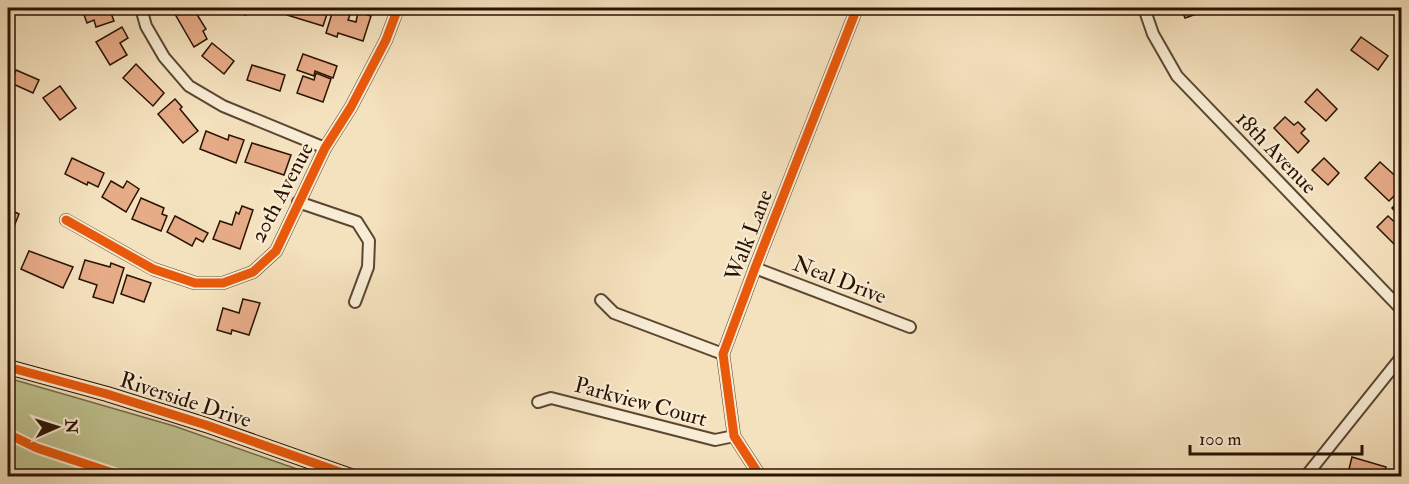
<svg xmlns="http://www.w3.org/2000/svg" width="1409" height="484" font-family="'IM FELL Double Pica',serif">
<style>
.green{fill:#bec28f;stroke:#746a49;stroke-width:1.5}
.building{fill:#e6ab87;stroke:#2a1303;stroke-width:1.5}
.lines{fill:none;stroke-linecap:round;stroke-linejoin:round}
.minor-casing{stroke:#5c4632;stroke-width:14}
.major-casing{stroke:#2a1303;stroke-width:16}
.minor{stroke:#f8ecd4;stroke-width:10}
.major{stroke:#f4e1bd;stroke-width:14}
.cycleway-casing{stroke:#f8ecd4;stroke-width:13}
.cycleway{stroke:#e8590c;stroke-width:9}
.labels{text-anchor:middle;stroke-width:4.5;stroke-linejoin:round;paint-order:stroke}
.street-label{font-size:22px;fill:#2a1303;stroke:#f8ecd4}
</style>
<rect width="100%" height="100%" fill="#f4e1bd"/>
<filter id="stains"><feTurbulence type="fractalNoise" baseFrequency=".00333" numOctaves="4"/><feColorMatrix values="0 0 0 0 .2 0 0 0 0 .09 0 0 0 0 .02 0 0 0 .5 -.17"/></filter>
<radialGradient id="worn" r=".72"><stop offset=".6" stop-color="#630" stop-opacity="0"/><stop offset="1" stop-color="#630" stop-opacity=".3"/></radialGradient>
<polygon class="green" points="8,378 174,426 317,476 8,476"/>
<g class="building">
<polygon points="89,8 109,8 114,21 96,27 94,20 87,23 83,12 89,10"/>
<polygon points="187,8 193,8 206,29 203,31 207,39 194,47 175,14"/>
<polygon points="242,8 264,8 245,15"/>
<polygon points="288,8 329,8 323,26 287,15 289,8"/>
<polygon points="1181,8 1201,8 1202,12 1185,18"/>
<polygon points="333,10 350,15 348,20 356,22 358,12 371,16 363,41 338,33 337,37 326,33"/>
<polygon points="122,27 128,38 120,43 127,55 110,65 96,42"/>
<polygon points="1361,37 1388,56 1378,70 1351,50"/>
<polygon points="212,43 234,61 224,74 202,56"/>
<polygon points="303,54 337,66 333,78 315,71 314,76 297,70"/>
<polygon points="136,64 164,93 153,106 123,78"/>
<polygon points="252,65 285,75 280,91 247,80"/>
<polygon points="16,70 39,80 33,93 11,83"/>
<polygon points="316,73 331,79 323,102 297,93 303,76 314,80"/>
<polygon points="60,86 76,108 60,120 43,98"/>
<polygon points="1317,89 1337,109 1326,121 1305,102"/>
<polygon points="175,99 182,107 180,109 198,131 183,143 158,114"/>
<polygon points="1285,117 1294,125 1298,122 1305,129 1301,133 1309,141 1298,153 1274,128"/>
<polygon points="206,131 228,140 229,135 244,140 236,163 200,149"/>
<polygon points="252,143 291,155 284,175 245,162"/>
<polygon points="72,158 104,173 98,187 88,182 87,185 65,174"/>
<polygon points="1324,158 1339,173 1328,185 1312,170"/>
<polygon points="1380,162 1402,182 1402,188 1389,201 1365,178"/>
<polygon points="111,181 123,188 127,181 139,189 126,212 102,197"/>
<polygon points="141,198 164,208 162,214 167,216 161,231 132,219"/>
<polygon points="1402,198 1402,215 1400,217 1392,208"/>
<polygon points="242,206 253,210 240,249 213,239 220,221 232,225 236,212 239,214"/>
<polygon points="8,209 19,214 13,229 8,227"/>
<polygon points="175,216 208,233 203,242 196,238 192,246 167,232"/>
<polygon points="1388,216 1402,229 1402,240 1396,246 1377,227"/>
<polygon points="29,251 73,267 63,288 21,269"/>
<polygon points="85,260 110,267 111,263 124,268 113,303 93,297 97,285 79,279"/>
<polygon points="127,275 151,283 144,302 121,294"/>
<polygon points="243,299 260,303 249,335 232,330 231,334 217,330 223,308 239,313"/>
<polygon points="1352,457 1386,467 1384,476 1359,476 1348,473"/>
</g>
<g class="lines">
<g class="minor-casing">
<g id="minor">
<polyline points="141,8 146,26 164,57 189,86 223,106 325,148"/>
<polyline points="1144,8 1153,34 1177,76 1402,310"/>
<polyline points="298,202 357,222 369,241 368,267 355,302"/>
<polyline points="66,220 153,269 195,283 223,283 253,272 276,251 325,148 351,107 386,40 398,8"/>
<polyline points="755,268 910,327"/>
<polyline points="601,300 614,313 723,354"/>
<polyline points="538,402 551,398 715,440 734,436"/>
<polyline points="760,476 734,436 723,354 755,268 857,8"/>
<polyline points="1306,476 1402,356"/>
</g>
</g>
<g class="major-casing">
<polyline id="major" points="8,367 107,394 206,425 351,476"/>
</g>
<use href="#minor" class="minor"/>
<use href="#major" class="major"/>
<g class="cycleway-casing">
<g id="cycleway">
<polyline points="66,220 153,269 195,283 223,283 253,272 276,251 325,148 351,107 386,40 398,8"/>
<polyline points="8,367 107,394 206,425 351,476"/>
<polyline points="8,434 37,448 122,476"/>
<polyline points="760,476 734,436 723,354 755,268 857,8"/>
</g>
</g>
<use href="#cycleway" class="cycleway"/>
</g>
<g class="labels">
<g class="street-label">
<text transform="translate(1277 152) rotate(46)" y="8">18th Avenue</text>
<text transform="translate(281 192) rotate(-62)" y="8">20th Avenue</text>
<text transform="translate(748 235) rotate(-69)" y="8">Walk Lane</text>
<text transform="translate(840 279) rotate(21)" y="8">Neal Drive</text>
<text transform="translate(186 399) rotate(18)" y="8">Riverside Drive</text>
<text transform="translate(641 401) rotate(15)" y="8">Parkview Court</text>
</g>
</g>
<rect width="1409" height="484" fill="none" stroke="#f4e1bd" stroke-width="30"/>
<rect x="9" y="9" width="1391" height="466" fill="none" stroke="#2a1303" stroke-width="3"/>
<rect x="15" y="15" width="1379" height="454" fill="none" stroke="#2a1303" stroke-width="1.5"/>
<g transform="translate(57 427) rotate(87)" stroke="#f8ecd4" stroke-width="4.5" paint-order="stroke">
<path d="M0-4.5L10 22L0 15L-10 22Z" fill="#2a1303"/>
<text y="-9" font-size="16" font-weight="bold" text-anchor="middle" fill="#2a1303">N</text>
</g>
<path d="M1190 445v9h172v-9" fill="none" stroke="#2a1303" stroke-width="3"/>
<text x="1199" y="445" font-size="18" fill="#2a1303" stroke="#f8ecd4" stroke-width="4.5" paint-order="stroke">100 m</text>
<rect width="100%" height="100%" filter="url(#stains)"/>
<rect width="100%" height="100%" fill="url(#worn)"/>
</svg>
